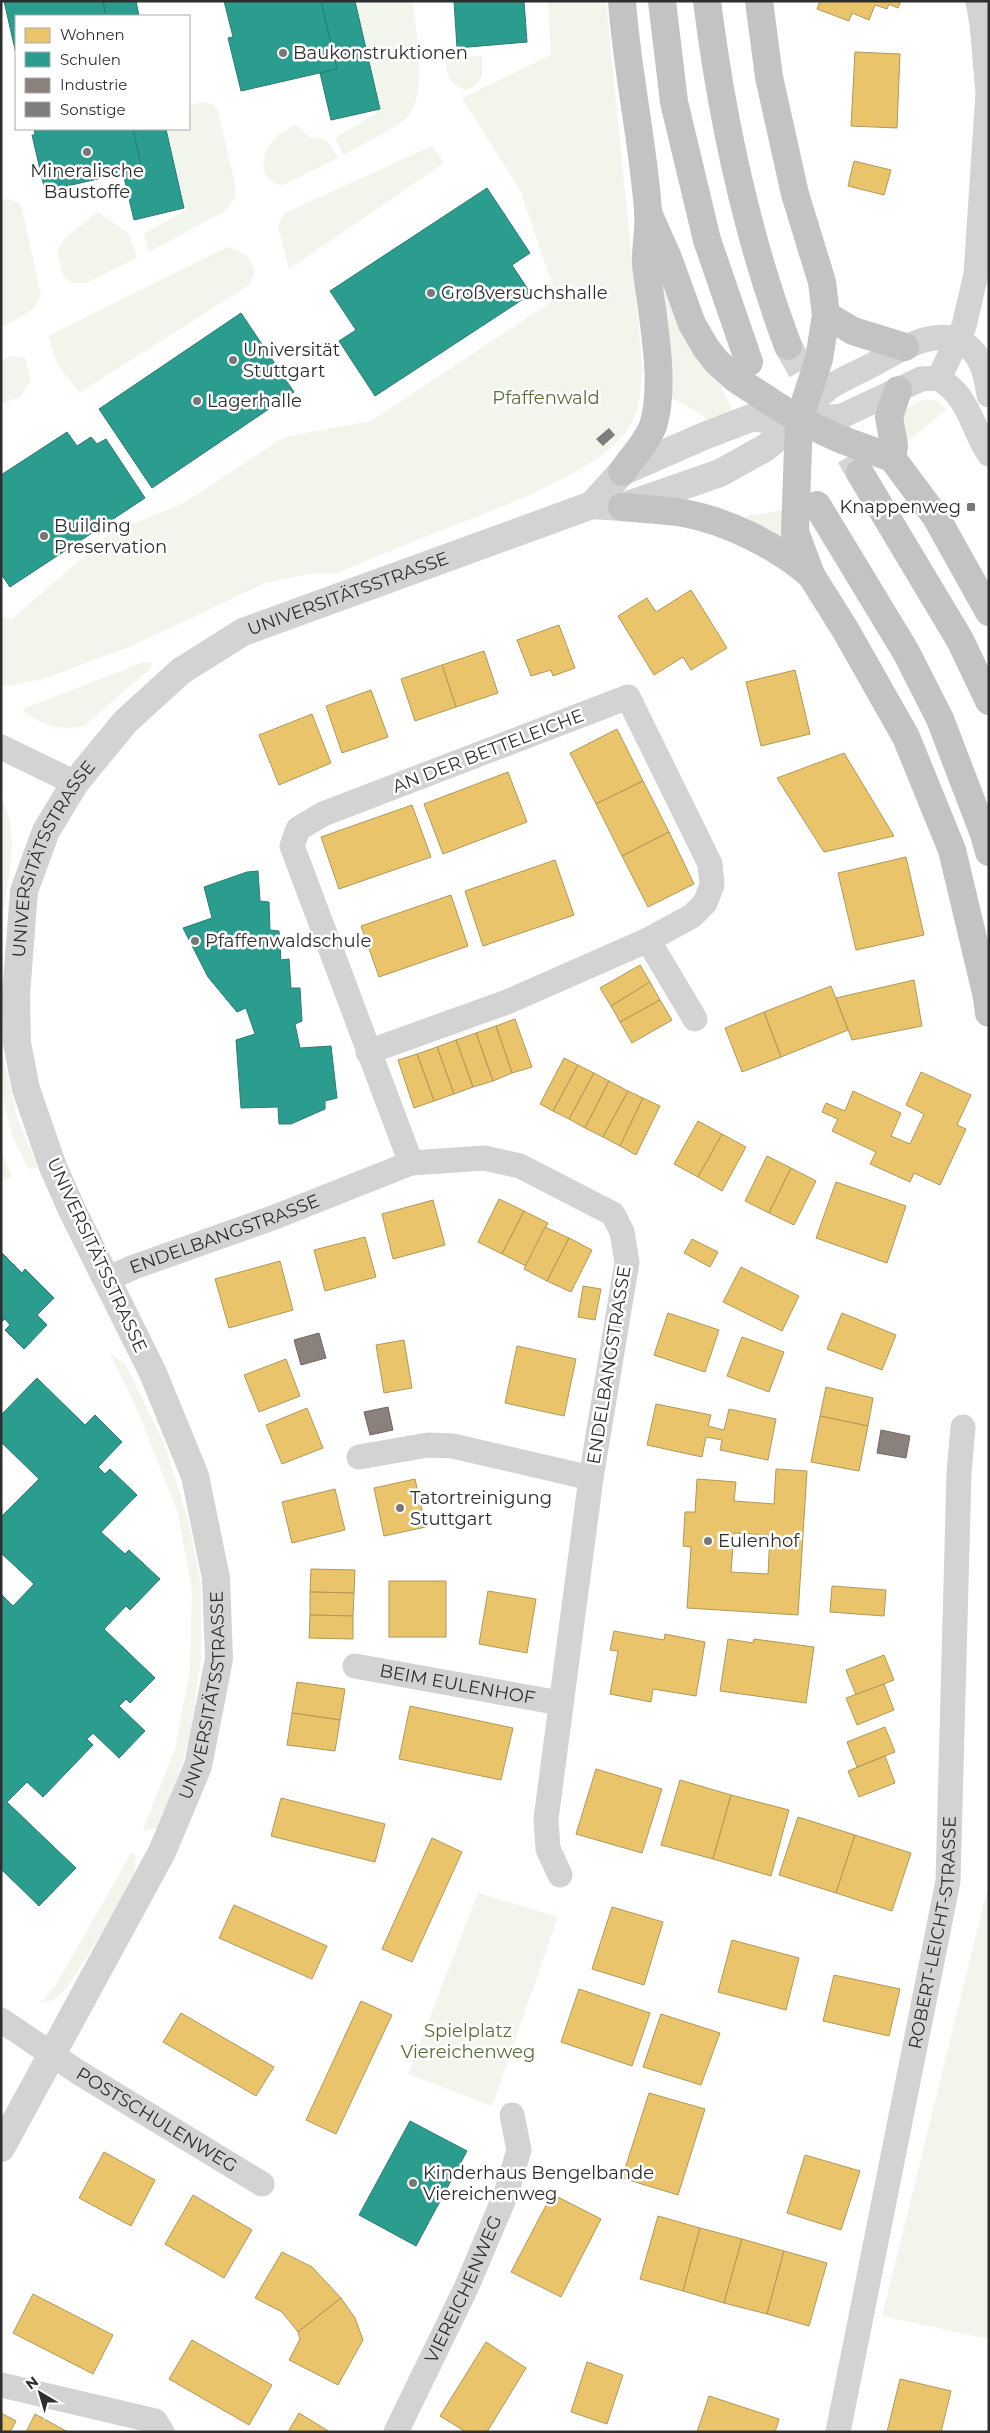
<svg xmlns="http://www.w3.org/2000/svg" width="990" height="2433" font-family="Montserrat,sans-serif">
<style>
.green{fill:#f2f5eb}
.homes{fill:#e9c46a;stroke:#b19758;fill-rule:evenodd}
.schools{fill:#2a9d8f;stroke:#2b7c72}
.industry{fill:#8a817c;stroke:#6e6865}
.building{fill:#7e7e7e}
.lines{fill:none;stroke-linecap:round;stroke-linejoin:round}
.trunk-tunnel{stroke:#d5d5d5;stroke-width:28;stroke-dasharray:28 14;stroke-linecap:butt}
.minor{stroke:#d3d3d3;stroke-width:25}
.tertiary{stroke:#d3d3d3;stroke-width:28}
.trunk{stroke:#c3c3c3;stroke-width:28}
.poi-dot{fill:#777;stroke:#fff;stroke-width:2}
.labels{text-anchor:middle;stroke-width:5;stroke-linejoin:round;paint-order:stroke}
.poi-label{font-size:18px;fill:#2e2e2e;stroke:#fff;text-anchor:start}
.park-label{font-size:18px;fill:#5a6e37;stroke:#fff}
.street-label{font-size:18px;fill:#2e2e2e;stroke:#fff}
</style>
<rect width="100%" height="100%" fill="#fff"/>
<g class="green">
<path d="M356,1H413C415,31 430,100 404,120C386,134 363,143 344,155L335,138L381,110Z"/>
<path d="M548,1H606L643,371C640,389 640,409 630,426C604,471 498,508 450,527C412,542 374,557 337,573L309,574L265,583L134,645L43,679L1,687V616L12,619L112,532L184,503L284,437L371,421L557,298L520,190L462,98L551,55Z"/>
<path d="M482,56C482,75 485,81 466,90C449,85 446,74 446,58Z"/>
<polygon points="204,102 212,104 218,111 236,189 234,200 225,211 149,252 144,234 186,210 167,129 189,129 189,105"/>
<path d="M295,124L309,137L327,140L338,158L283,185C256,182 261,153 275,138C281,132 289,129 295,124Z"/>
<polygon points="432,146 444,163 289,269 278,225 285,213"/>
<polygon points="7,199 18,202 22,209 41,295 34,309 1,328 1,200"/>
<polygon points="98,212 128,233 137,258 86,283 73,283 63,276 57,251 64,239"/>
<polygon points="228,247 247,255 255,271 249,285 79,393 58,365 48,336"/>
<polygon points="661,266 674,307 699,364 719,380 733,413 708,424 703,415 670,397 655,270"/>
<polygon points="10,356 25,358 31,380 20,397 1,404 1,361"/>
<polygon points="921,400 935,400 947,409 904,444 899,429 906,409"/>
<polygon points="784,510 786,541 746,520 747,516"/>
<path d="M144,662L151,663V668L84,726C60,731 44,725 24,712L25,708Z"/>
<path d="M1,797C22,836 7,883 1,924Z"/>
<polygon points="1,1048 18,1121 38,1167 28,1169 12,1134 1,1094"/>
<polygon points="1,1151 12,1176 1,1182"/>
<polygon points="110,1354 125,1363 165,1446 188,1519 201,1584 201,1658 190,1736 176,1783 158,1828 143,1830 175,1749 190,1671 192,1590 178,1513 134,1402"/>
<polygon points="132,1852 136,1857 134,1874 104,1929 67,1988 53,2000 41,2003 56,1985"/>
<polygon points="989,1883 989,2339 882,2316"/>
<polygon points="478,1893 558,1917 492,2106 408,2074"/>
</g>
<g class="homes">
<polygon points="820,1 901,1 898,8 889,4 887,9 875,5 869,20 852,13 849,21 817,9"/>
<polygon points="855,52 900,54 897,128 851,126"/>
<polygon points="854,161 891,170 884,195 848,186"/>
<polygon points="691,590 727,648 691,670 683,657 654,675 618,616 647,598 656,612"/>
<polygon points="559,625 575,668 553,676 551,670 531,676 517,640"/>
<polygon points="484,651 498,693 456,707 442,665"/>
<polygon points="442,665 456,707 415,721 401,679"/>
<polygon points="795,670 810,734 761,746 746,682"/>
<polygon points="371,690 388,737 342,753 326,706"/>
<polygon points="312,714 331,763 279,785 259,735"/>
<polygon points="617,729 643,781 596,804 570,753"/>
<polygon points="844,753 894,836 824,852 777,778"/>
<polygon points="508,772 527,822 443,854 424,804"/>
<polygon points="643,781 669,832 622,856 596,804"/>
<polygon points="412,805 431,857 339,889 321,837"/>
<polygon points="669,832 694,884 648,907 622,856"/>
<polygon points="906,857 924,935 856,950 838,873"/>
<polygon points="555,860 574,915 483,946 465,891"/>
<polygon points="451,895 468,946 379,977 361,926"/>
<polygon points="640,965 650,982 611,1006 600,988"/>
<polygon points="914,980 922,1026 852,1040 836,998"/>
<polygon points="650,982 660,1000 620,1022 611,1006"/>
<polygon points="831,986 848,1030 781,1057 764,1012"/>
<polygon points="660,1000 672,1020 632,1043 620,1022"/>
<polygon points="764,1012 781,1057 742,1072 725,1028"/>
<polygon points="515,1019 532,1067 512,1073 496,1026"/>
<polygon points="496,1026 512,1073 493,1081 476,1033"/>
<polygon points="476,1033 493,1081 473,1087 456,1040"/>
<polygon points="456,1040 473,1087 454,1094 437,1047"/>
<polygon points="437,1047 454,1094 434,1101 417,1054"/>
<polygon points="417,1054 434,1101 414,1108 398,1060"/>
<polygon points="564,1058 578,1065 553,1111 540,1104"/>
<polygon points="578,1065 594,1073 569,1119 553,1111"/>
<polygon points="921,1072 971,1095 957,1125 966,1129 940,1185 914,1173 910,1182 870,1164 876,1152 832,1131 838,1119 822,1112 826,1103 845,1111 853,1091 901,1113 891,1136 910,1144 924,1114 906,1105"/>
<polygon points="594,1073 609,1081 585,1128 569,1119"/>
<polygon points="609,1081 628,1091 603,1137 585,1128"/>
<polygon points="628,1091 643,1098 620,1146 603,1137"/>
<polygon points="643,1098 660,1106 636,1155 620,1146"/>
<polygon points="698,1121 722,1134 698,1177 674,1164"/>
<polygon points="722,1134 746,1147 722,1191 698,1177"/>
<polygon points="767,1156 791,1168 769,1213 745,1201"/>
<polygon points="791,1168 816,1181 794,1225 769,1213"/>
<polygon points="836,1182 906,1206 887,1263 816,1238"/>
<polygon points="499,1199 524,1211 502,1254 478,1242"/>
<polygon points="433,1200 445,1245 393,1259 382,1214"/>
<polygon points="524,1211 548,1223 526,1266 502,1254"/>
<polygon points="545,1227 569,1238 547,1281 524,1269"/>
<polygon points="365,1237 376,1277 325,1291 314,1250"/>
<polygon points="569,1238 592,1250 571,1292 547,1281"/>
<polygon points="692,1239 718,1252 710,1267 684,1253"/>
<polygon points="280,1261 293,1310 229,1328 215,1279"/>
<polygon points="741,1267 799,1296 782,1331 723,1302"/>
<polygon points="583,1286 601,1289 595,1320 578,1317"/>
<polygon points="668,1313 719,1330 705,1372 654,1355"/>
<polygon points="842,1313 896,1335 882,1370 827,1349"/>
<polygon points="742,1337 784,1352 769,1392 727,1376"/>
<polygon points="404,1340 412,1388 384,1393 376,1345"/>
<polygon points="517,1346 576,1359 564,1416 505,1403"/>
<polygon points="286,1359 300,1396 259,1412 244,1375"/>
<polygon points="826,1387 873,1398 868,1426 820,1416"/>
<polygon points="656,1404 711,1415 708,1426 724,1430 729,1409 776,1419 768,1460 720,1450 722,1440 706,1437 702,1457 647,1445"/>
<polygon points="307,1408 323,1448 282,1464 266,1425"/>
<polygon points="820,1416 868,1426 859,1471 811,1462"/>
<path d="M776,1469L807,1471L798,1615L687,1608L691,1547L683,1546L685,1512H695L697,1479L736,1482L734,1501L774,1504ZM734,1533L770,1535L768,1574L731,1572Z"/>
<polygon points="415,1479 426,1527 384,1536 374,1488"/>
<polygon points="335,1489 345,1530 292,1543 282,1502"/>
<polygon points="311,1569 355,1570 354,1593 310,1592"/>
<rect x="389" y="1581" width="57" height="56"/>
<polygon points="832,1586 886,1590 884,1616 830,1612"/>
<polygon points="488,1591 536,1599 527,1653 479,1644"/>
<polygon points="310,1592 354,1593 353,1616 310,1615"/>
<polygon points="310,1615 353,1616 353,1639 309,1638"/>
<polygon points="614,1631 664,1640 665,1634 705,1642 696,1696 653,1689 651,1702 610,1694 618,1651 610,1650"/>
<polygon points="728,1639 753,1643 754,1639 814,1647 806,1703 720,1691"/>
<polygon points="884,1655 894,1680 856,1695 846,1670"/>
<polygon points="297,1682 345,1689 340,1720 292,1713"/>
<polygon points="884,1684 894,1710 857,1725 846,1698"/>
<polygon points="410,1706 513,1728 501,1780 399,1759"/>
<polygon points="292,1713 340,1720 335,1751 287,1745"/>
<polygon points="885,1727 895,1752 857,1767 847,1742"/>
<polygon points="885,1756 895,1783 859,1797 848,1771"/>
<polygon points="596,1769 662,1789 642,1853 576,1834"/>
<polygon points="680,1780 731,1795 713,1859 661,1845"/>
<polygon points="731,1795 789,1810 771,1876 713,1859"/>
<polygon points="281,1798 385,1824 375,1862 271,1836"/>
<polygon points="798,1817 855,1835 836,1893 779,1875"/>
<polygon points="855,1835 911,1853 892,1911 836,1893"/>
<polygon points="432,1838 462,1852 412,1962 382,1949"/>
<polygon points="234,1905 327,1946 312,1979 219,1938"/>
<polygon points="612,1907 663,1922 644,1985 592,1969"/>
<polygon points="732,1940 799,1958 786,2010 718,1992"/>
<polygon points="834,1975 900,1989 889,2036 823,2021"/>
<polygon points="579,1989 650,2013 632,2066 561,2042"/>
<polygon points="361,2001 392,2015 336,2134 306,2120"/>
<polygon points="181,2013 274,2067 256,2096 163,2042"/>
<polygon points="661,2014 720,2033 701,2085 643,2067"/>
<polygon points="649,2093 705,2109 678,2195 622,2178"/>
<polygon points="104,2152 155,2180 131,2226 79,2198"/>
<polygon points="805,2155 860,2171 841,2230 787,2213"/>
<polygon points="552,2194 601,2219 561,2297 511,2272"/>
<polygon points="193,2195 252,2230 224,2278 165,2244"/>
<polygon points="658,2216 700,2228 683,2291 640,2279"/>
<polygon points="700,2228 742,2239 724,2303 683,2291"/>
<polygon points="742,2239 784,2251 767,2314 724,2303"/>
<polygon points="784,2251 827,2263 809,2326 767,2314"/>
<polygon points="282,2252 312,2267 341,2298 298,2332 282,2312 255,2298"/>
<polygon points="33,2294 113,2335 93,2374 13,2333"/>
<polygon points="341,2298 355,2318 363,2340 338,2385 289,2360 300,2339 298,2332"/>
<polygon points="192,2340 272,2385 249,2425 169,2379"/>
<polygon points="486,2342 526,2368 487,2432 466,2432 440,2416"/>
<polygon points="587,2362 623,2375 607,2424 571,2412"/>
<polygon points="900,2379 951,2391 941,2432 887,2432"/>
<polygon points="709,2396 779,2419 775,2432 697,2432"/>
<polygon points="1,2413 16,2421 10,2432 1,2432"/>
<polygon points="299,2413 330,2432 288,2432"/>
<polygon points="35,2414 68,2432 26,2432"/>
</g>
<g class="schools">
<polygon points="4,1 103,1 106,16 16,16 16,54"/>
<polygon points="103,1 136,1 139,16 106,16"/>
<polygon points="224,1 321,1 337,69 241,91 228,38 233,37"/>
<polygon points="321,1 355,1 380,109 331,120 320,73 337,69"/>
<polygon points="454,1 524,1 527,42 457,48"/>
<polygon points="34,129 133,129 142,169 45,191 32,135 35,135"/>
<polygon points="133,129 166,129 184,208 134,220 123,173 142,169"/>
<polygon points="487,188 530,253 512,265 531,294 375,396 339,341 356,330 330,291"/>
<polygon points="241,313 294,392 152,488 99,409"/>
<polygon points="67,432 77,446 91,437 97,444 106,439 145,498 10,587 1,574 1,475"/>
<polygon points="258,871 260,901 269,902 270,930 279,931 281,960 289,959 291,988 300,988 302,1021 295,1024 300,1048 331,1046 337,1098 325,1101 325,1109 291,1124 279,1124 278,1107 241,1108 236,1040 255,1034 246,1008 237,1012 208,977 183,928 212,918 204,887 247,872"/>
<polygon points="1,1252 22,1273 25,1269 54,1298 37,1315 47,1325 24,1349 5,1330 10,1325 5,1319 1,1322"/>
<polygon points="37,1378 85,1425 95,1415 122,1442 98,1467 105,1474 110,1469 137,1495 101,1532 125,1554 129,1550 160,1579 130,1610 126,1606 104,1629 155,1678 130,1703 126,1699 119,1706 145,1731 119,1758 93,1733 87,1739 93,1745 43,1797 27,1782 7,1802 76,1868 39,1906 1,1869 1,1594 13,1606 34,1584 1,1553 1,1517 39,1479 1,1442 1,1415"/>
<polygon points="410,2121 467,2151 416,2246 359,2215"/>
</g>
<g class="industry">
<polygon points="319,1333 326,1358 301,1365 294,1340"/>
<polygon points="388,1407 393,1430 370,1435 364,1412"/>
<polygon points="881,1430 910,1436 906,1458 877,1453"/>
</g>
<polygon class="building" points="609,428 615,435 603,446 596,439"/>
<g class="lines">
<polyline class="trunk-tunnel" points="788,346 860,473"/>
<g class="minor">
<polyline points="939,378 964,326 976,274 988,93 982,24 978,1"/>
<path d="M939,378C945,383 952,388 957,394C972,412 976,435 989,454"/>
<path d="M799,420C808,410 818,395 830,387C842,379 857,373 870,366C897,352 939,322 969,347C983,359 986,377 989,395"/>
<polyline points="799,420 842,416 921,379 939,378"/>
<polyline points="1,747 75,783"/>
<polyline points="648,940 695,1019"/>
<polyline points="368,1052 507,1002 648,940 692,916 705,903 712,885 710,864 628,697 323,814 298,829 292,846 411,1163"/>
<path id="s1" d="M105,1280L134,1267L275,1217L411,1163L484,1158L520,1166L613,1214L622,1232L627,1262L591,1478L546,1819L548,1849L560,1875"/>
<polyline points="359,1457 428,1445 453,1446 591,1478"/>
<path id="s2" d="M355,1666L560,1703"/>
<path id="s3" d="M1,2020L78,2072L262,2184"/>
<polyline points="1,2385 155,2421 162,2432"/>
<path id="s4" d="M396,2432L467,2286L506,2194L519,2150L512,2115"/>
<path id="s5" d="M838,2432L948,1881L959,1473L963,1427"/>
</g>
<g class="tertiary">
<polyline points="592,505 622,472 704,436 751,418 799,420"/>
<path id="s6" d="M1,2148L162,1852L198,1766L219,1659L216,1578L195,1476L153,1373L73,1212L53,1167L26,1089L17,1043L16,995L24,891L46,831L75,783L125,722L181,671L243,632L592,505L622,507L720,473L765,448L799,420"/>
</g>
<g class="trunk">
<polyline points="662,1 674,102 707,240 749,362"/>
<path d="M707,1C722,120 746,234 788,346"/>
<polyline points="759,1 769,77 795,194 822,282 826,315 819,359 799,420 795,532 811,575 846,631 906,737 952,850 987,997 989,1013"/>
<polyline points="648,213 668,258 692,324 706,348 716,361 736,379 799,420 840,439 892,458 936,517 989,612"/>
<polyline points="826,315 853,331 905,347"/>
<polyline points="892,458 894,446 889,417 898,390"/>
<path d="M622,472C632,457 646,444 653,426C667,382 651,311 646,264C645,247 650,229 648,211C643,141 627,72 622,1"/>
<polyline points="860,473 960,640 989,701"/>
<polyline points="817,505 906,652 940,719 984,834 989,852"/>
<path d="M622,507C642,509 663,510 683,513C728,521 777,546 811,575"/>
</g>
</g>
<g class="poi-dot">
<circle cx="283" cy="53" r="5"/>
<circle cx="87" cy="152" r="5"/>
<circle cx="431" cy="293" r="5"/>
<circle cx="233" cy="360" r="5"/>
<circle cx="197" cy="401" r="5"/>
<rect x="966" y="502" width="10" height="10" rx="2.5"/>
<circle cx="44" cy="536" r="5"/>
<circle cx="195" cy="941" r="5"/>
<circle cx="400" cy="1508" r="5"/>
<circle cx="708" cy="1541" r="5"/>
<circle cx="413" cy="2183" r="5"/>
</g>
<g class="labels">
<g class="poi-label">
<text x="293" y="59">Baukonstruktionen</text>
<text x="87" y="177" text-anchor="middle">Mineralische<tspan x="87" dy="21">Baustoffe</tspan></text>
<text x="441" y="299">Großversuchshalle</text>
<text x="243" y="356">Universität<tspan x="243" dy="21">Stuttgart</tspan></text>
<text x="207" y="407">Lagerhalle</text>
<text x="961" y="513" text-anchor="end">Knappenweg</text>
<text x="54" y="532">Building<tspan x="54" dy="21">Preservation</tspan></text>
<text x="205" y="947">Pfaffenwaldschule</text>
<text x="410" y="1504">Tatortreinigung<tspan x="410" dy="21">Stuttgart</tspan></text>
<text x="718" y="1547">Eulenhof</text>
<text x="423" y="2179">Kinderhaus Bengelbande<tspan x="423" dy="21">Viereichenweg</tspan></text>
</g>
<g class="park-label">
<text x="546" y="404">Pfaffenwald</text>
<text x="468" y="2037">Spielplatz<tspan x="468" dy="21">Viereichenweg</tspan></text>
</g>
<g class="street-label">
<text dy="6" stroke="none"><textPath href="#s6" startOffset="1806">UNIVERSITÄTSSTRASSE</textPath></text>
<text transform="translate(488 751) rotate(-21)" y="6">AN DER BETTELEICHE</text>
<text dy="6" stroke="none"><textPath href="#s6" startOffset="1386">UNIVERSITÄTSSTRASSE</textPath></text>
<text dy="6" stroke="none"><textPath href="#s1" startOffset="128">ENDELBANGSTRASSE</textPath></text>
<text transform="translate(97 1255) rotate(65)" y="6">UNIVERSITÄTSSTRASSE</text>
<text transform="translate(609 1365) rotate(-81)" y="6">ENDELBANGSTRASSE</text>
<text dy="6" stroke="none"><textPath href="#s2" startOffset="104">BEIM EULENHOF</textPath></text>
<text dy="6" stroke="none"><textPath href="#s6" startOffset="501">UNIVERSITÄTSSTRASSE</textPath></text>
<text dy="6" stroke="none"><textPath href="#s5" startOffset="509">ROBERT-LEICHT-STRASSE</textPath></text>
<text dy="6" stroke="none"><textPath href="#s3" startOffset="185">POSTSCHULENWEG</textPath></text>
<text dy="6" stroke="none"><textPath href="#s4" startOffset="158">VIEREICHENWEG</textPath></text>
</g>
</g>
<rect width="990" height="2433" fill="none" stroke="#2e2e2e" stroke-width="5"/>
<rect x="15" y="15" width="175" height="115" fill="#ffffff" stroke="#ababab"/>
<rect x="25" y="28" width="25" height="15" fill="#e9c46a" stroke="#ababab"/>
<text x="60" y="40" font-size="15" fill="#2e2e2e">Wohnen</text>
<rect x="25" y="52" width="25" height="15" fill="#2a9d8f" stroke="#ababab"/>
<text x="60" y="65" font-size="15" fill="#2e2e2e">Schulen</text>
<rect x="25" y="78" width="25" height="15" fill="#8a817c" stroke="#ababab"/>
<text x="60" y="90" font-size="15" fill="#2e2e2e">Industrie</text>
<rect x="25" y="102" width="25" height="15" fill="#7e7e7e" stroke="#ababab"/>
<text x="60" y="115" font-size="15" fill="#2e2e2e">Sonstige</text>
<g transform="translate(40 2393) rotate(322)" stroke="#ffffff" stroke-width="4" paint-order="stroke">
<path d="M0-4L9 19L0 12L-9 19Z" fill="#2e2e2e"/>
<text y="-8" font-size="14" font-weight="bold" text-anchor="middle" fill="#2e2e2e">N</text>
</g>
</svg>
